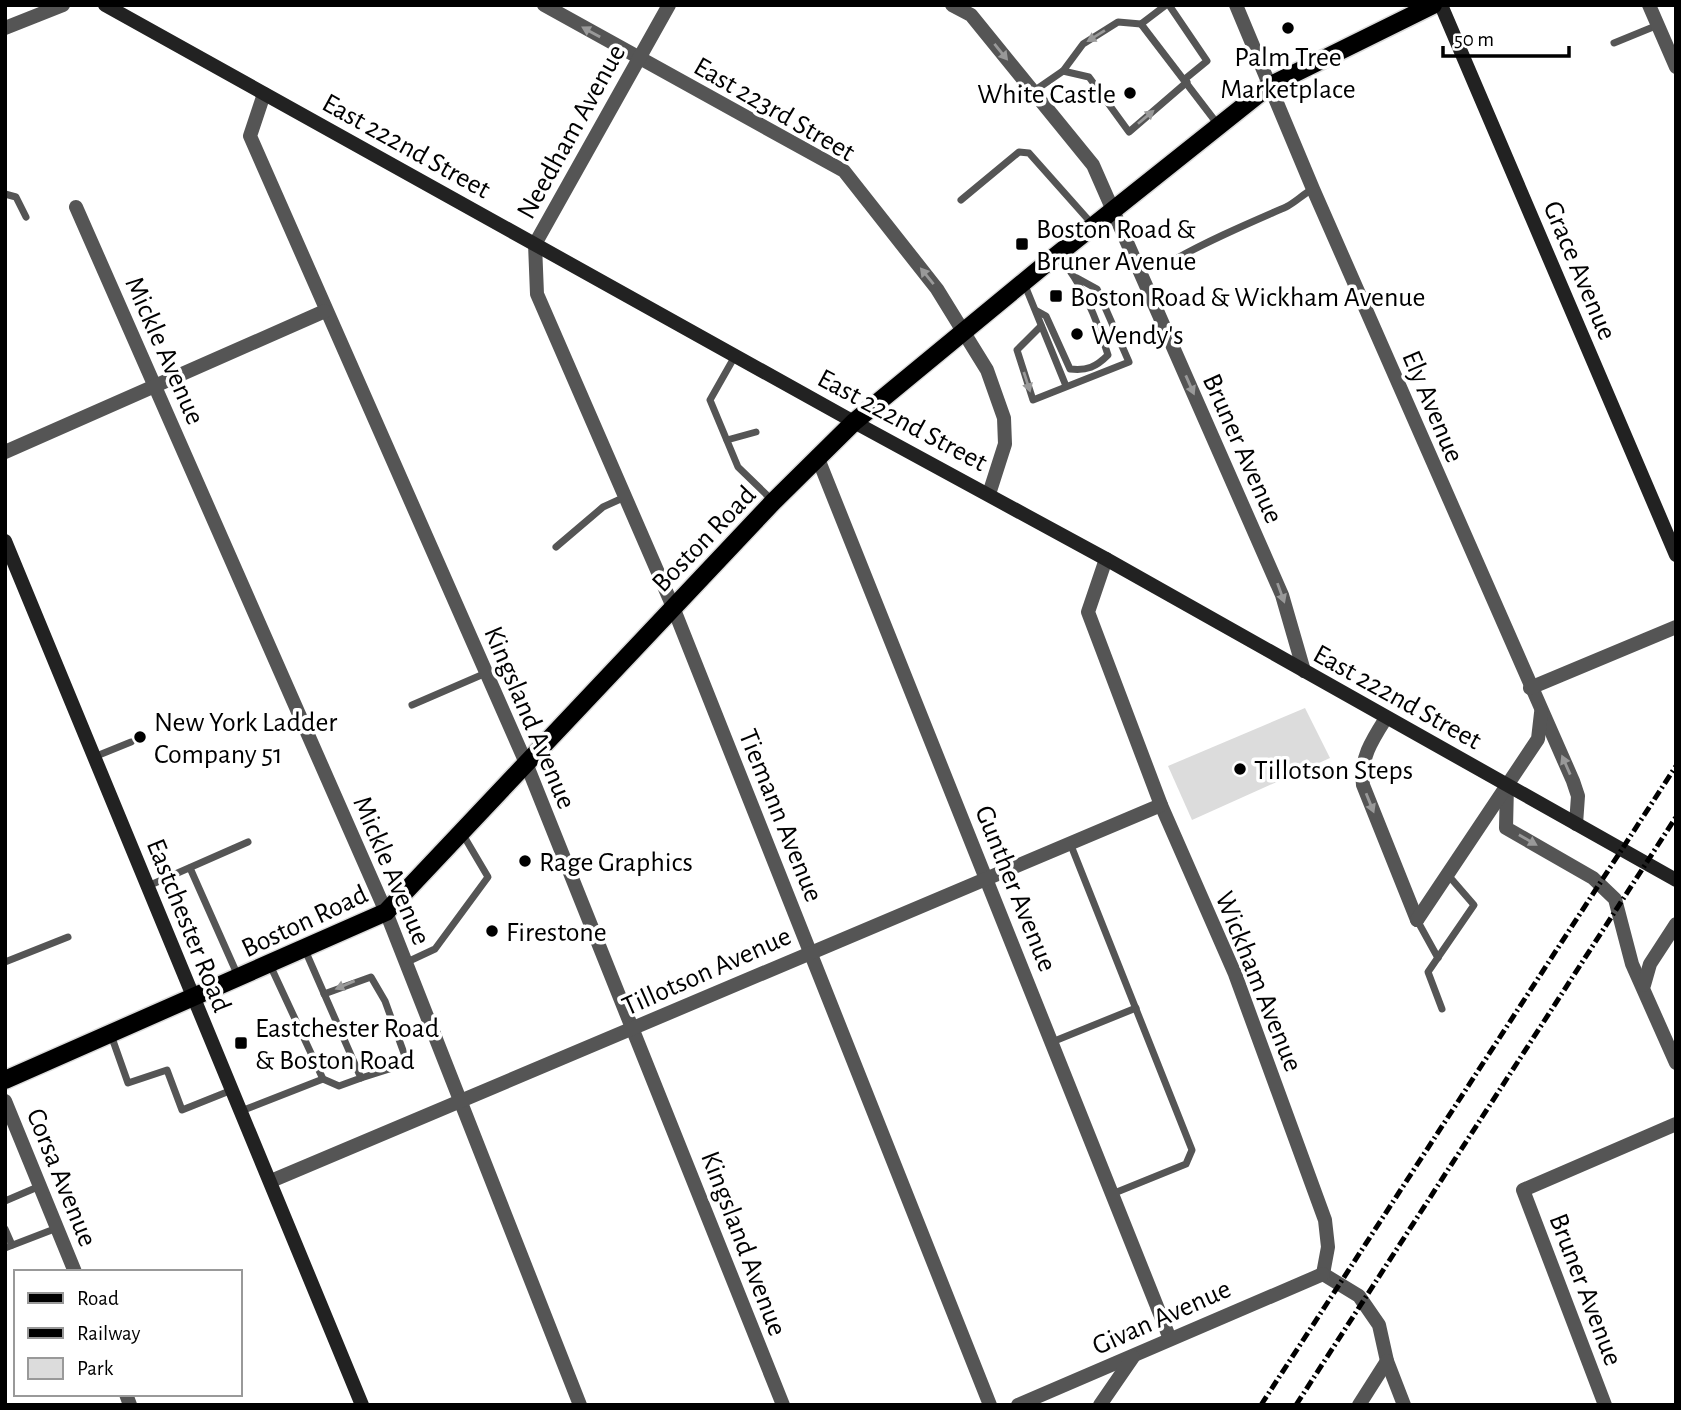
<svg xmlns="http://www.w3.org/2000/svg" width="1681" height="1410" font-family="'Alegreya Sans',sans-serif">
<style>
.park{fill:#dcdcdc}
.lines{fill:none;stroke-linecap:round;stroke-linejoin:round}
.primary-casing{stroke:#dbdbdb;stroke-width:21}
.lane{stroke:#555;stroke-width:7}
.street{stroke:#555;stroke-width:14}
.secondary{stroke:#222;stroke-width:14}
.primary{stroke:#000;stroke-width:18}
.rail{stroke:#000;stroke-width:5;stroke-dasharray:10 3.5 2 3.5;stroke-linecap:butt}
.oneway{fill:#999}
.poi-dot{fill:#000;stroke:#fff;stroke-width:2.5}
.labels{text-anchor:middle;stroke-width:7;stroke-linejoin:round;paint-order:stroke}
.poi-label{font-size:28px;fill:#000;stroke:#fff;text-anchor:start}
.street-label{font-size:28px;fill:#000;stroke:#fff}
</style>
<rect width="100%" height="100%" fill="#fff"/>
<polygon class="park" points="1305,708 1330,758 1192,820 1168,766"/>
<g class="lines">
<g class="primary-casing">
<polyline id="primary" points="5,1080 386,912 773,502 854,422 1048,262 1269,86 1433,5"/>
</g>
<g class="lane">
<polyline points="1169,5 1207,61 1185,79"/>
<polyline points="1141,24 1219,126"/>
<polyline points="1614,43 1658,25"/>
<polyline points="1063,71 1089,77 1129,132 1187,82"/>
<polyline points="1034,91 1063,71 1083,44 1118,22 1141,24 1166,5"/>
<polyline points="5,194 16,197 26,217"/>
<polyline points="961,200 1019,152 1029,153 1093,225"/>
<path d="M1172,261C1209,240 1247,224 1286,207C1296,202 1303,194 1313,189"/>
<polyline points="1024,283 1066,386"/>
<path d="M1037,311L1046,316L1070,369C1087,371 1096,367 1108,355C1096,317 1083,285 1058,255"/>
<polyline points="1041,326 1017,350 1033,400 1129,362 1097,289 1077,278"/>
<polyline points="735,356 710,400 738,467 772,500"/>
<polyline points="727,440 756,432"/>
<polyline points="556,547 603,507 625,497"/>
<polyline points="412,705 486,673"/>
<polyline points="94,757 131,742"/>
<polyline points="1070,843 1192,1150 1186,1164 1112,1194"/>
<polyline points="190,868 238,976"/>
<polyline points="148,886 248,842"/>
<polyline points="1417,920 1438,958"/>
<polyline points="5,962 68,937"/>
<polyline points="405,963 435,949 488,877 462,833"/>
<polyline points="270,965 323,1079 339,1086 361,1078 305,950"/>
<polyline points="324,994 371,977 385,1001 405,1056 402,1065 361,1078"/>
<polyline points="1442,1009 1428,972 1474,905 1448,875"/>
<polyline points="111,1035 128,1083 167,1070 182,1110 232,1090"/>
<polyline points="1052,1042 1136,1008"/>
<polyline points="241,1111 323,1079"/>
<polyline points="5,1201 40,1186"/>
<polyline points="5,1229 12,1245"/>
<polyline points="5,1248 57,1228"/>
</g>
<g class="street">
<polyline points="544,5 844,171 937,289 987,370 1004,418 1005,444 989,494"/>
<polyline points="669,5 535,244 537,294 673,607 990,1405"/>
<polyline points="952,5 971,15 1093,165 1282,595 1304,671"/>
<polyline points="1236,5 1313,189 1573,781 1578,796 1576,824"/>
<polyline points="1649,5 1676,67"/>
<polyline points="5,28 63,5"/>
<polyline points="264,94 250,136 526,763 783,1405"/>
<polyline points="76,207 386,912 580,1405"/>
<polyline points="5,452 325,311"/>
<polyline points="817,456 1170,1339"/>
<polyline points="1106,559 1088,612 1161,805 1235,974 1325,1220 1328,1247 1323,1274"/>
<polyline points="1530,688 1676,627"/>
<path d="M1386,718C1372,740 1360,758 1363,785L1417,920"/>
<polyline points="1507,785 1506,828 1593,878 1615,899 1632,964 1676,1063"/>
<polyline points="1417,920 1538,739 1541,713"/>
<polyline points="1644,985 1650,964 1676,924"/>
<polyline points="5,1101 75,1272"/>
<polyline points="271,1181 1161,805"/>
<polyline points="1323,1274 1359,1296 1379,1325 1387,1361 1404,1405"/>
<polyline points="126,1394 130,1405"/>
<polyline points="1018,1405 1323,1274"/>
<polyline points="1100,1405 1133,1357"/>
<polyline points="1359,1405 1387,1361"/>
<polyline points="1605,1405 1523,1190 1676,1124"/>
</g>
<g class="secondary">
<polyline points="105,5 854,422 1106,559 1676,880"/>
<polyline points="1441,5 1676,555"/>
<polyline points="5,541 362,1405"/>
</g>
<use href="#primary" class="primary"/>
<g class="rail">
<polyline points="1261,1405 1676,766"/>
<polyline points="1296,1405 1676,817"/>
</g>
</g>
<defs><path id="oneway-solid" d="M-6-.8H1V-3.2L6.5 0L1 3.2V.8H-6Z" transform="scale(1.75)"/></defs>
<g class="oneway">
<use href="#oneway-solid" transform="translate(591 32) rotate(-151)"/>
<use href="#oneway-solid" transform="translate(1096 36) rotate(148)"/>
<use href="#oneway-solid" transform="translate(1001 52) rotate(51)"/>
<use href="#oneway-solid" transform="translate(1146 117) rotate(-40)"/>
<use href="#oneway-solid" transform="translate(927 276) rotate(-129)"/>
<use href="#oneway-solid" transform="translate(1027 382) rotate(72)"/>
<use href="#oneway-solid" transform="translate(1190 385) rotate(66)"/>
<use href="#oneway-solid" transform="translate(1281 593) rotate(70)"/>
<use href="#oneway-solid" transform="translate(1566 765) rotate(-114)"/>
<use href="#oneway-solid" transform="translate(1370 803) rotate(68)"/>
<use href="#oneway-solid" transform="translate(1528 840) rotate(30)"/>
<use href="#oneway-solid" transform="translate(345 985) rotate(157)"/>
</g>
<g class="poi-dot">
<circle cx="1288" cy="28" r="7"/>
<circle cx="1130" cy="93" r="7"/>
<rect x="1015" y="237" width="14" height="14" rx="3.5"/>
<rect x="1049" y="289" width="14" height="14" rx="3.5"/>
<circle cx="1077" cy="334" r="7"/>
<circle cx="140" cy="737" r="7"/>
<circle cx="1240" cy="769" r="7"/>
<circle cx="525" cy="861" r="7"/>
<circle cx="492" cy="931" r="7"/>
<rect x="234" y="1036" width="14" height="14" rx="3.5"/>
</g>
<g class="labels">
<g class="poi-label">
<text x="1288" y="66" text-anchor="middle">Palm Tree<tspan x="1288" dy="32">Marketplace</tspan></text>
<text x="1116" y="103" text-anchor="end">White Castle</text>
<text x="1036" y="238">Boston Road &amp;<tspan x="1036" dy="32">Bruner Avenue</tspan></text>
<text x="1070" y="306">Boston Road &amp; Wickham Avenue</text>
<text x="1091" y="344">Wendy's</text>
<text x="154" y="731">New York Ladder<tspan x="154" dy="32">Company 51</tspan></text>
<text x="1254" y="779">Tillotson Steps</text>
<text x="539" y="871">Rage Graphics</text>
<text x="506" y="941">Firestone</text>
<text x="255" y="1037">Eastchester Road<tspan x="255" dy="32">&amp; Boston Road</tspan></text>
</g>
<g class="street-label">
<text transform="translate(775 108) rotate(30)" y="10">East 223rd Street</text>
<text transform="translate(570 131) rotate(-61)" y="10">Needham Avenue</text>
<text transform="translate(407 145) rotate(29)" y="10">East 222nd Street</text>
<text transform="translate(1581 270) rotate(67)" y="10">Grace Avenue</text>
<text transform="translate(166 350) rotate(66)" y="10">Mickle Avenue</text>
<text transform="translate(1434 406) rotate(67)" y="10">Ely Avenue</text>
<text transform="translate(903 419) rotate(28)" y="10">East 222nd Street</text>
<text transform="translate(1244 448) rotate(66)" y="10">Bruner Avenue</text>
<text transform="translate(703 538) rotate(-46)" y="10">Boston Road</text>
<text transform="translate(1398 696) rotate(29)" y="10">East 222nd Street</text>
<text transform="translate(531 717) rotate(67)" y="10">Kingsland Avenue</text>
<text transform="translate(782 815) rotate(68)" y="10">Tiemann Avenue</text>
<text transform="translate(393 870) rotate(67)" y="10">Mickle Avenue</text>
<text transform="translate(1017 888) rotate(68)" y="10">Gunther Avenue</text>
<text transform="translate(304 920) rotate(-25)" y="10">Boston Road</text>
<text transform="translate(190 925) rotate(68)" y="10">Eastchester Road</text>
<text transform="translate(706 970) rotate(-24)" y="10">Tillotson Avenue</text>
<text transform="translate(1260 981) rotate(68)" y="10">Wickham Avenue</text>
<text transform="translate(63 1177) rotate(68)" y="10">Corsa Avenue</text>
<text transform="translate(745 1243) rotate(69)" y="10">Kingsland Avenue</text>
<text transform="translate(1587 1289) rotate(69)" y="10">Bruner Avenue</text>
<text transform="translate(1161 1316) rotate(-24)" y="10">Givan Avenue</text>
</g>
</g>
<rect width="1681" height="1410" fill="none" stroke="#000000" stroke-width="14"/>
<rect x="14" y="1270" width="228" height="126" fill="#ffffff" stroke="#999999" stroke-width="2"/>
<rect x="28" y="1293" width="35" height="10" fill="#000000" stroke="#999999" stroke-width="2"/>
<text x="77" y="1305" font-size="21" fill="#000000">Road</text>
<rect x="28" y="1328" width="35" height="10" fill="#000000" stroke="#999999" stroke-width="2"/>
<text x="77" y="1340" font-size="21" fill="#000000">Railway</text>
<rect x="28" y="1358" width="35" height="21" fill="#dcdcdc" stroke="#999999" stroke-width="2"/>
<text x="77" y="1375" font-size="21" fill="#000000">Park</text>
<path d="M1443 46v10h126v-10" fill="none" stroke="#000000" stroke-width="3.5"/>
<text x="1454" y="46" font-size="21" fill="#000000" stroke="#ffffff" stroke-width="5" paint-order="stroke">50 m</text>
</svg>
